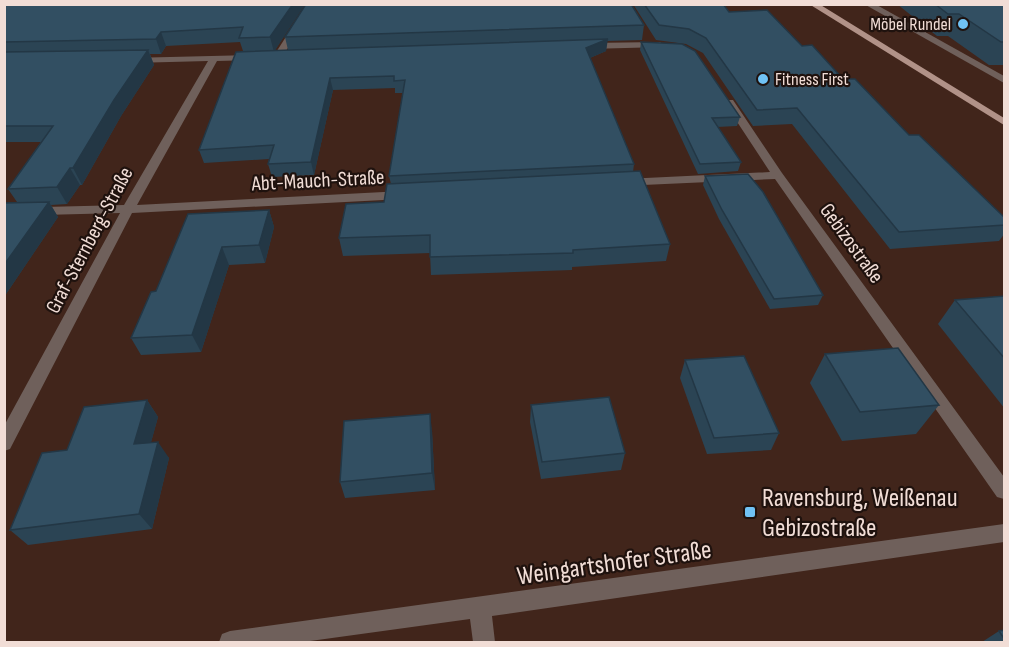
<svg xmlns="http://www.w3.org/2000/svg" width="1009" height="647" font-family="'Sofia Sans Condensed',sans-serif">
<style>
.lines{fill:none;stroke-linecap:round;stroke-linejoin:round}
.minor{fill:#6f605b;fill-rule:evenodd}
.major{fill:#b19288;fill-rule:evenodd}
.wall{fill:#2b4454}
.shaded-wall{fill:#233745}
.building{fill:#324f62;stroke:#233745;stroke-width:1.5}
.poi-dot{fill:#70c2f4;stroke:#1f120e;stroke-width:2}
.labels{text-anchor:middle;stroke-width:4.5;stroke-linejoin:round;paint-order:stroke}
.far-poi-label{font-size:18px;fill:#f1ddd6;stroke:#1f120e;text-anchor:end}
.street-label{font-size:21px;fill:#f1ddd6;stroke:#1f120e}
.near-poi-label{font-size:26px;fill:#f1ddd6;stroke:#1f120e;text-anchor:start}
.near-street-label{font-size:26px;fill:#f1ddd6;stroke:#1f120e}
</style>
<rect width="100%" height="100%" fill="#41251b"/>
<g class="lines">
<g class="minor">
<polygon points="307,4 315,4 281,59 275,59 273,57"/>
<polygon points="864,4 875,4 1004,76 1004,83"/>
<polygon points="660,42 664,45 663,47 588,49 584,46 588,43"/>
<polygon points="252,55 257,58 255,60 217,61 137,205 403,191 409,195 403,199 132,213 10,449 4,451 4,426 120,213 4,216 4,208 124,205 208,61 132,63 129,62 129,58"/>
<polygon points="725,100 733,100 782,173 1004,477 1004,499 997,497 775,179 621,186 621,180 625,179 770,172 724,102"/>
<polygon points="1004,524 1004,542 492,616 495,642 473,642 470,619 303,642 219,642 222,634 230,631"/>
</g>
<polygon class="major" points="809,4 819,4 1004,118 1004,125"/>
</g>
<g class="wall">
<polygon points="4,4 305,4 275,50 288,50 285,37 644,25 642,40 607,41 606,51 590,58 634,164 633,172 670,244 666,261 572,267 572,270 431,275 430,253 343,256 339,238 384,202 391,184 389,176 403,93 395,93 395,88 333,90 314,175 272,177 268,164 269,159 204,163 199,150 243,51 240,42 166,46 161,54 150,54 154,65 121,116 82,185 80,185 67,204 51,205 58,217 4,297 4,203 17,202 8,189 41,142 4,142"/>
<polygon points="633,4 723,4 729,12 802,46 909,135 1005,218 1005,233 999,241 890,249 792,124 753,126 703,53 686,44 656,40"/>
<polygon points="897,4 1005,4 1005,65 989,65 948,36 937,36"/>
<polygon points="641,42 740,117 737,126 717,127 741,162 738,171 698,174 640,50"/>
<polygon points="705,176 823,295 818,305 770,309 719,219 703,185"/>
<polygon points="269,210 274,227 265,263 229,265 201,352 141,355 131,338 156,291"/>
<polygon points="1005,296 1005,409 938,324 955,300"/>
<polygon points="825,354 939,405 916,434 842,441 810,383"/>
<polygon points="685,360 779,433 771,450 707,454 680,378"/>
<polygon points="147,400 158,417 151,442 169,458 152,529 28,545 10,530 67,450"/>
<polygon points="531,405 625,453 621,470 541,479 530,422"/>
<polygon points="432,431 435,490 345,498 340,482"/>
<polygon points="1005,630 1005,642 982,642 999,631"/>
</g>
<g class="shaded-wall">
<polygon points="293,4 305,4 274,52 270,37"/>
<polygon points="161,32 166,46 161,54 156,39"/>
<polygon points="608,39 606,51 585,60 586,48"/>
<polygon points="148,50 154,65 121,116 82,185 73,168 114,100"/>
<polygon points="330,78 333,90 314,175 311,162"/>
<polygon points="70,168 80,185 67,204 57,187"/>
<polygon points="49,202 58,217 4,297 4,265"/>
<polygon points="269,210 274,227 265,263 259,245"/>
<polygon points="222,247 229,265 201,352 192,335"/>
<polygon points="147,400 158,417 146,461 134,444"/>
<polygon points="430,414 432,431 435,490 432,473"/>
<polygon points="158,442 169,458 152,529 139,514"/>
</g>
<g class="building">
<polygon points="4,4 293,4 270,37 239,38 243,27 161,32 156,39 4,42"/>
<polygon points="306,4 631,4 644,25 285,37"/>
<polygon points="644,4 723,4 729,12 767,10 802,46 812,45 843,79 855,79 909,135 919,135 1005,218 1005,225 899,232 797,108 757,110 706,38 689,29 659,25"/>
<polygon points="935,4 1005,4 1005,42 1001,42 959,14 948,14"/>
<polygon points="608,39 586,48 634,164 389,176 405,80 394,81 394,76 330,78 311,162 268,164 274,145 199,150 236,52"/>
<polygon points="641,42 682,44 695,51 740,117 712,118 741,162 700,164"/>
<polygon points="148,50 114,100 73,168 70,168 57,187 8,189 53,126 4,126 4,52"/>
<polygon points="640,171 670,244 573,250 573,253 430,257 430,235 339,238 346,204 384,202 387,184"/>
<polygon points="748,174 763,192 823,295 774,299 722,210 705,176"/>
<polygon points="49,202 4,265 4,203"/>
<polygon points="269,210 259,245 222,247 192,335 131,338 151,292 156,291 188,214"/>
<polygon points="1005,296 1005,359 955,300"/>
<polygon points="898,348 939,405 860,412 825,354"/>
<polygon points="744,356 779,433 714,438 685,360"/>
<polygon points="609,397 625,453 542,462 531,405"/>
<polygon points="147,400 134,444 158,442 139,514 10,530 42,453 67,450 84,407"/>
<polygon points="430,414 432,473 340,482 344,421"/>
<polygon points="1005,630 1005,640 999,631"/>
</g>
<g class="poi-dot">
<circle cx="963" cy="24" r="6"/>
<circle cx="763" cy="79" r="6"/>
<rect x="744" y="506" width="12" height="12" rx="3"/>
</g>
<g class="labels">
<g class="far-poi-label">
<text x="951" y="30">Möbel Rundel</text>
<text x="775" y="85" text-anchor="start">Fitness First</text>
</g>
<g class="street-label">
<text transform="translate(318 180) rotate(-3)" y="7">Abt-Mauch-Straße</text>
<text transform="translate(89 240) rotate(-62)" y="7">Graf-Sternberg-Straße</text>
<text transform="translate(852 243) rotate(54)" y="7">Gebizostraße</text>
</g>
<g class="near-poi-label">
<text x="762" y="506">Ravensburg, Weißenau<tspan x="762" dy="30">Gebizostraße</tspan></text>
</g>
<g class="near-street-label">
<text transform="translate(614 562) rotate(-8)" y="9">Weingartshofer Straße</text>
</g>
</g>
<rect width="1009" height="647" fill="none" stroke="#f1ddd6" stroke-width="12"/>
</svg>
